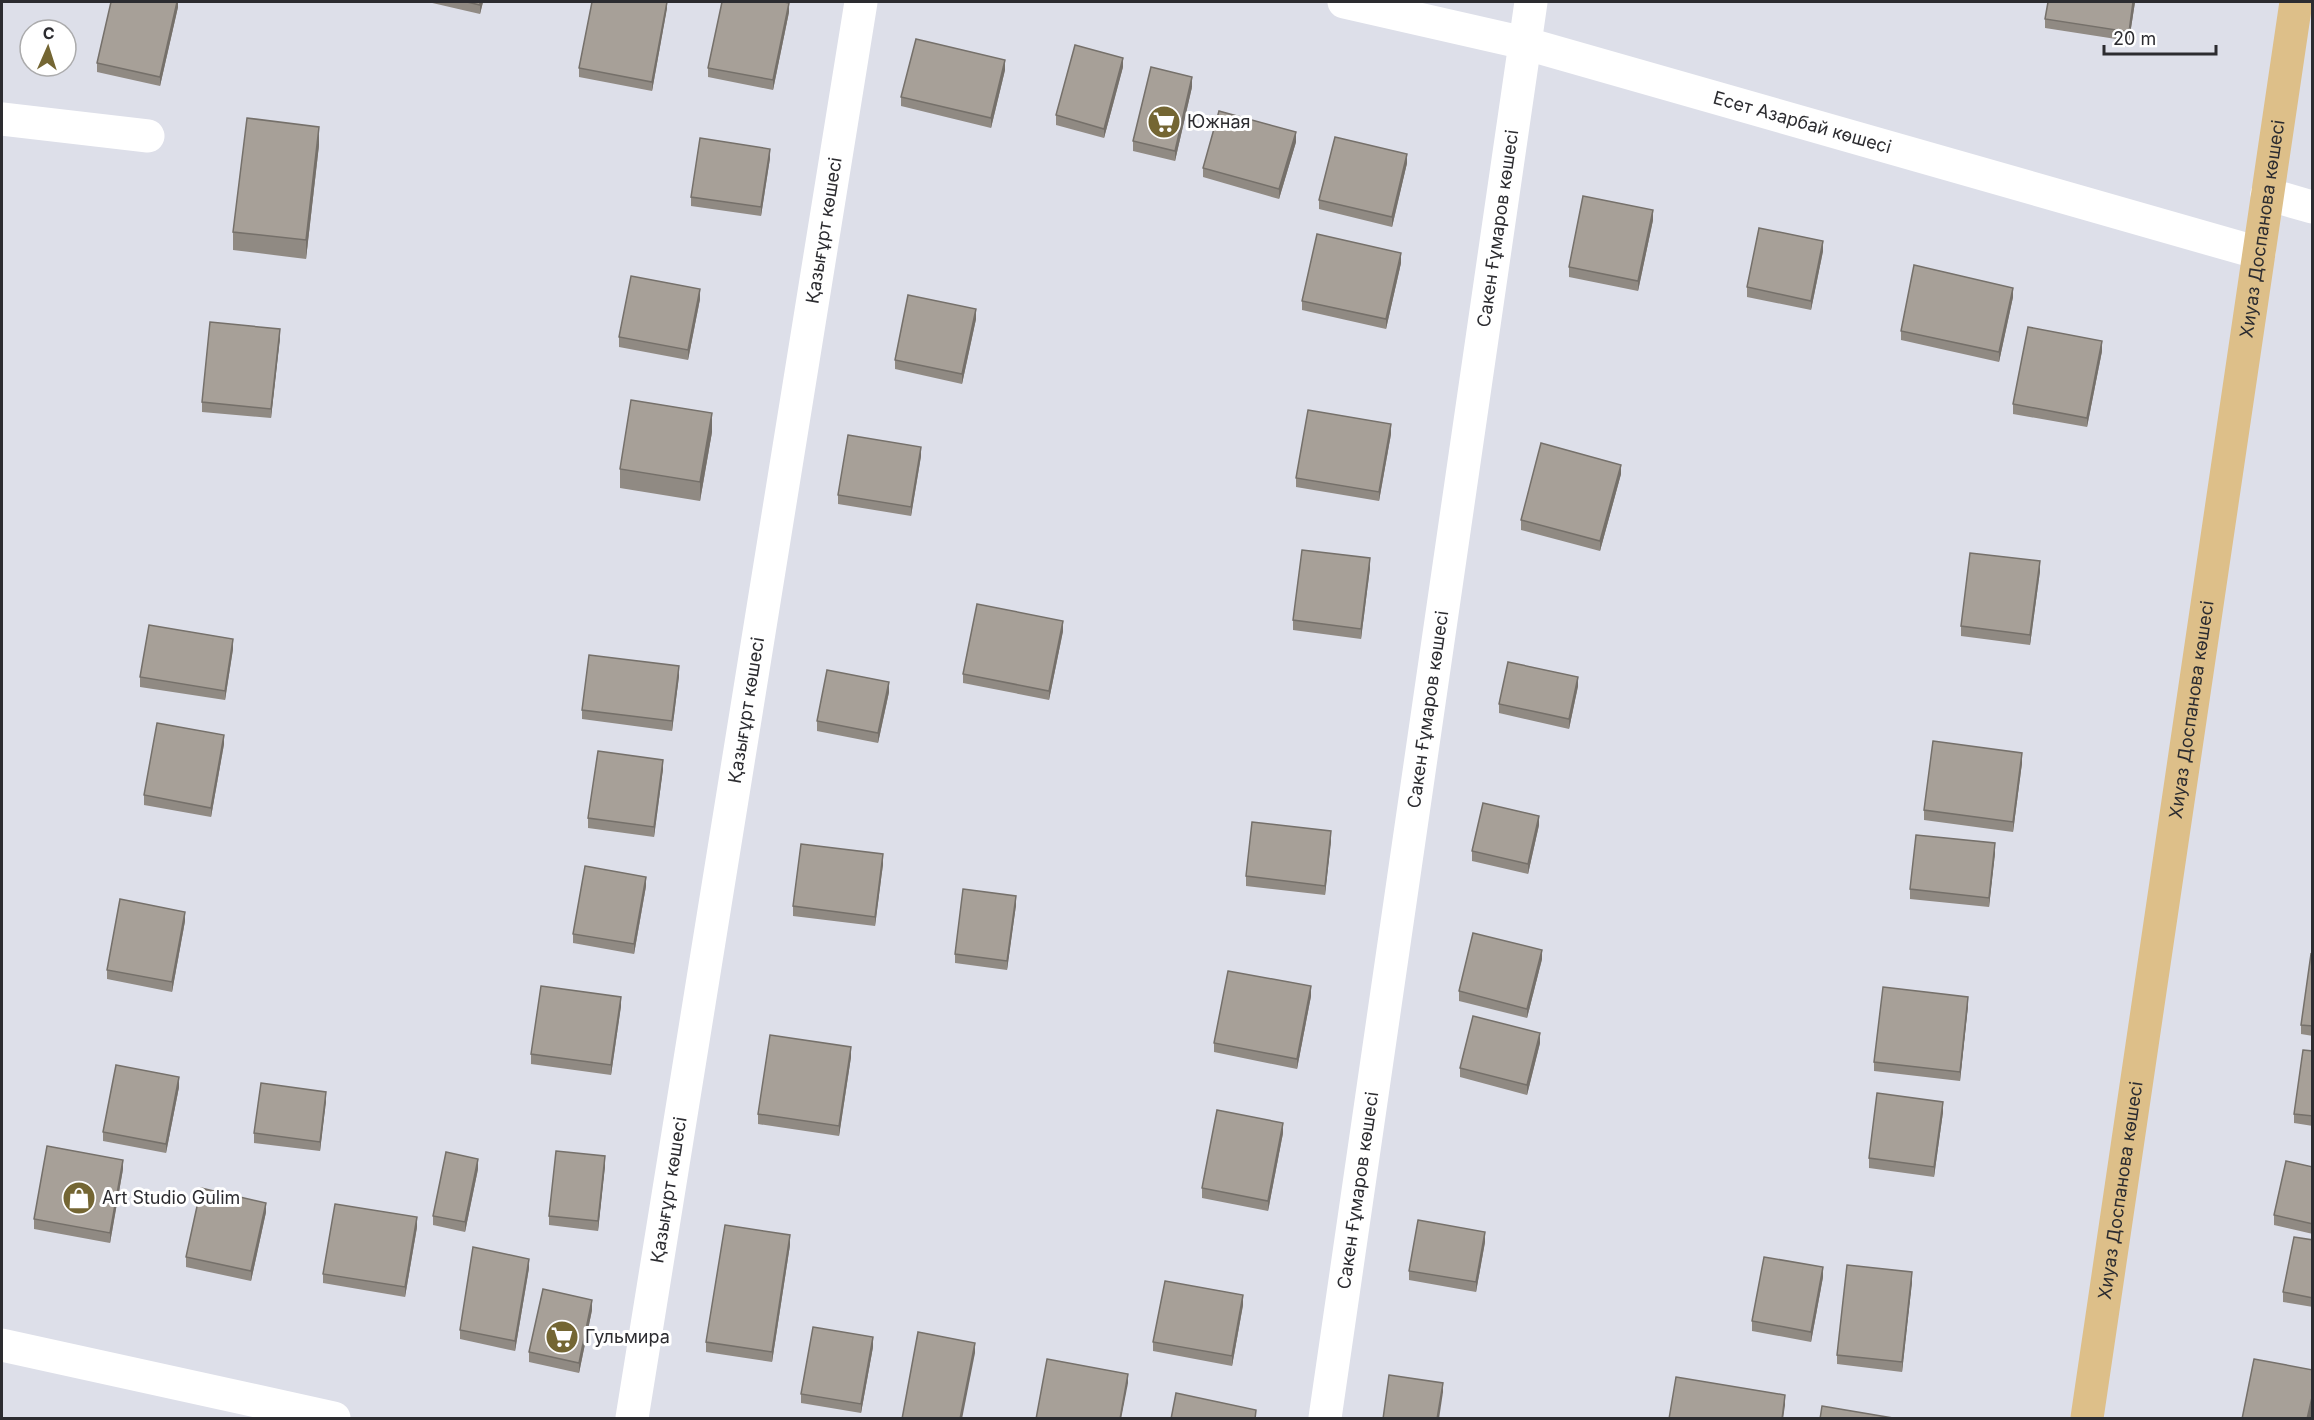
<svg xmlns="http://www.w3.org/2000/svg" width="2314" height="1420" font-family="Inter,sans-serif">
<style>
.lines{fill:none;stroke-linecap:round;stroke-linejoin:round}
.minor{stroke:#fff;stroke-width:33}
.major{stroke:#ddbf89;stroke-width:33}
.wall{fill:#908a83}
.shaded-wall{fill:#75706a}
.building{fill:#a7a098;stroke:#75706a;stroke-width:1.5}
.labels{text-anchor:middle;stroke-width:6;stroke-linejoin:round;paint-order:stroke}
.poi-label{font-size:18px;fill:#2c2c30;stroke:#fff;text-anchor:start}
.street-label{font-size:18px;fill:#2c2c30;stroke:#fff}
</style>
<rect width="100%" height="100%" fill="#dddfe9"/>
<g class="lines">
<g class="minor">
<path id="s1" d="M1344,2L1524,43L2259,253"/>
<polyline points="2,119 148,136"/>
<polyline points="2267,194 2312,207"/>
<polyline points="2,1345 334,1418"/>
<path id="s2" d="M632,1418L861,2"/>
<path id="s3" d="M1325,1418L1531,2"/>
</g>
<path class="major" id="s4" d="M2087,1418L2296,2"/>
</g>
<g class="wall">
<polygon points="178,2 178,7 160,86 97,72 97,63"/>
<polygon points="428,2 483,2 480,14"/>
<polygon points="667,2 667,8 652,91 579,77 579,68"/>
<polygon points="2135,2 2129,41 2045,28 2045,19"/>
<polygon points="789,12 773,90 708,77 708,68"/>
<polygon points="1123,67 1104,138 1056,125 1056,115"/>
<polygon points="1005,70 991,128 901,106 901,97"/>
<polygon points="1192,87 1175,161 1133,151 1133,141"/>
<polygon points="1296,142 1279,199 1203,177 1203,168"/>
<polygon points="319,145 306,259 233,250 233,232"/>
<polygon points="770,158 761,216 691,206 691,197"/>
<polygon points="1407,163 1392,227 1319,209 1319,200"/>
<polygon points="1653,220 1638,291 1569,277 1569,267"/>
<polygon points="1823,251 1811,310 1747,297 1747,287"/>
<polygon points="1401,263 1386,329 1302,310 1302,301"/>
<polygon points="2013,297 1999,362 1901,340 1901,331"/>
<polygon points="700,299 688,360 619,347 619,337"/>
<polygon points="976,319 962,384 895,369 895,360"/>
<polygon points="280,338 271,418 202,412 202,402"/>
<polygon points="2102,351 2087,427 2013,414 2013,404"/>
<polygon points="712,432 700,501 620,488 620,469"/>
<polygon points="1391,434 1379,501 1296,487 1296,478"/>
<polygon points="921,456 911,516 838,504 838,495"/>
<polygon points="1621,474 1600,551 1521,530 1521,520"/>
<polygon points="1370,568 1361,639 1293,630 1293,620"/>
<polygon points="2040,571 2030,645 1961,636 1961,626"/>
<polygon points="1063,631 1049,700 963,683 963,674"/>
<polygon points="233,649 225,700 140,687 140,677"/>
<polygon points="679,676 672,731 582,719 582,710"/>
<polygon points="1578,686 1569,729 1499,713 1499,704"/>
<polygon points="889,692 878,743 817,731 817,721"/>
<polygon points="224,744 211,817 144,805 144,795"/>
<polygon points="2022,763 2013,832 1924,820 1924,810"/>
<polygon points="663,769 654,837 588,828 588,818"/>
<polygon points="1539,825 1528,874 1472,861 1472,851"/>
<polygon points="1331,841 1325,895 1246,886 1246,876"/>
<polygon points="1995,853 1989,907 1910,899 1910,889"/>
<polygon points="883,864 875,926 793,916 793,906"/>
<polygon points="646,886 634,954 573,943 573,934"/>
<polygon points="1016,905 1007,970 955,963 955,954"/>
<polygon points="185,921 172,992 107,979 107,970"/>
<polygon points="2313,955 2313,1036 2301,1034 2301,1025"/>
<polygon points="1542,959 1527,1018 1459,1001 1459,991"/>
<polygon points="1311,996 1297,1069 1214,1052 1214,1043"/>
<polygon points="621,1006 611,1075 531,1064 531,1054"/>
<polygon points="1968,1006 1960,1081 1874,1071 1874,1062"/>
<polygon points="1540,1043 1527,1095 1460,1077 1460,1068"/>
<polygon points="2313,1051 2313,1126 2294,1123 2294,1114"/>
<polygon points="851,1057 839,1136 758,1124 758,1114"/>
<polygon points="179,1087 166,1153 103,1141 103,1132"/>
<polygon points="326,1101 320,1151 254,1143 254,1133"/>
<polygon points="1943,1112 1934,1177 1869,1168 1869,1158"/>
<polygon points="1283,1133 1268,1211 1202,1198 1202,1188"/>
<polygon points="605,1166 598,1231 549,1225 549,1216"/>
<polygon points="2313,1167 2313,1234 2274,1225 2274,1215"/>
<polygon points="123,1169 110,1243 34,1229 34,1219"/>
<polygon points="478,1169 465,1232 433,1225 433,1216"/>
<polygon points="266,1212 251,1281 186,1267 186,1257"/>
<polygon points="417,1227 405,1297 323,1283 323,1274"/>
<polygon points="2313,1240 2313,1307 2283,1302 2283,1292"/>
<polygon points="1485,1242 1476,1292 1409,1280 1409,1271"/>
<polygon points="790,1245 772,1362 706,1352 706,1342"/>
<polygon points="529,1268 515,1351 460,1339 460,1330"/>
<polygon points="1823,1277 1811,1342 1752,1331 1752,1321"/>
<polygon points="1912,1282 1902,1372 1837,1364 1837,1355"/>
<polygon points="1243,1305 1232,1366 1153,1351 1153,1342"/>
<polygon points="592,1310 579,1373 529,1362 529,1352"/>
<polygon points="873,1347 861,1413 801,1403 801,1394"/>
</g>
<g class="shaded-wall">
<polygon points="177,2 178,2 178,7 160,86 160,77"/>
<polygon points="480,2 483,2 480,14"/>
<polygon points="667,2 667,8 652,91 652,82"/>
<polygon points="2133,2 2135,2 2129,41 2129,32"/>
<polygon points="789,3 789,12 773,90 773,80"/>
<polygon points="1123,58 1123,67 1104,138 1104,129"/>
<polygon points="1005,60 1005,70 991,128 991,118"/>
<polygon points="1192,77 1192,87 1175,161 1175,151"/>
<polygon points="319,127 319,145 306,259 306,240"/>
<polygon points="1296,132 1296,142 1279,199 1279,189"/>
<polygon points="770,149 770,158 761,216 761,207"/>
<polygon points="1407,154 1407,163 1392,227 1392,217"/>
<polygon points="1653,210 1653,220 1638,291 1638,281"/>
<polygon points="1823,241 1823,251 1811,310 1811,301"/>
<polygon points="1401,253 1401,263 1386,329 1386,319"/>
<polygon points="2013,288 2013,297 1999,362 1999,352"/>
<polygon points="700,289 700,299 688,360 688,350"/>
<polygon points="976,309 976,319 962,384 962,374"/>
<polygon points="280,329 280,338 271,418 271,409"/>
<polygon points="2102,341 2102,351 2087,427 2087,418"/>
<polygon points="712,413 712,432 700,501 700,482"/>
<polygon points="1391,424 1391,434 1379,501 1379,492"/>
<polygon points="921,447 921,456 911,516 911,507"/>
<polygon points="1621,465 1621,474 1600,551 1600,541"/>
<polygon points="1370,558 1370,568 1361,639 1361,629"/>
<polygon points="2040,561 2040,571 2030,645 2030,635"/>
<polygon points="1063,621 1063,631 1049,700 1049,691"/>
<polygon points="233,639 233,649 225,700 225,691"/>
<polygon points="679,666 679,676 672,731 672,721"/>
<polygon points="1578,677 1578,686 1569,729 1569,719"/>
<polygon points="889,682 889,692 878,743 878,733"/>
<polygon points="224,735 224,744 211,817 211,808"/>
<polygon points="2022,753 2022,763 2013,832 2013,822"/>
<polygon points="663,760 663,769 654,837 654,827"/>
<polygon points="1539,816 1539,825 1528,874 1528,864"/>
<polygon points="1331,831 1331,841 1325,895 1325,886"/>
<polygon points="1995,843 1995,853 1989,907 1989,898"/>
<polygon points="883,854 883,864 875,926 875,917"/>
<polygon points="646,877 646,886 634,954 634,944"/>
<polygon points="1016,896 1016,905 1007,970 1007,961"/>
<polygon points="185,912 185,921 172,992 172,982"/>
<polygon points="1542,950 1542,959 1527,1018 1527,1009"/>
<polygon points="1311,986 1311,996 1297,1069 1297,1059"/>
<polygon points="621,997 621,1006 611,1075 611,1065"/>
<polygon points="1968,997 1968,1006 1960,1081 1960,1072"/>
<polygon points="1540,1033 1540,1043 1527,1095 1527,1085"/>
<polygon points="851,1047 851,1057 839,1136 839,1126"/>
<polygon points="179,1077 179,1087 166,1153 166,1144"/>
<polygon points="326,1092 326,1101 320,1151 320,1142"/>
<polygon points="1943,1102 1943,1112 1934,1177 1934,1167"/>
<polygon points="1283,1123 1283,1133 1268,1211 1268,1201"/>
<polygon points="605,1156 605,1166 598,1231 598,1221"/>
<polygon points="478,1159 478,1169 465,1232 465,1222"/>
<polygon points="123,1160 123,1169 110,1243 110,1233"/>
<polygon points="266,1203 266,1212 251,1281 251,1271"/>
<polygon points="417,1217 417,1227 405,1297 405,1287"/>
<polygon points="1485,1232 1485,1242 1476,1292 1476,1282"/>
<polygon points="790,1235 790,1245 772,1362 772,1352"/>
<polygon points="529,1259 529,1268 515,1351 515,1341"/>
<polygon points="1823,1267 1823,1277 1811,1342 1811,1332"/>
<polygon points="1912,1272 1912,1282 1902,1372 1902,1362"/>
<polygon points="1243,1295 1243,1305 1232,1366 1232,1356"/>
<polygon points="592,1300 592,1310 579,1373 579,1363"/>
<polygon points="873,1337 873,1347 861,1413 861,1404"/>
<polygon points="975,1343 975,1353 962,1419 960,1419"/>
<polygon points="1128,1374 1128,1383 1121,1419 1120,1419"/>
<polygon points="1443,1383 1443,1392 1439,1419 1437,1419"/>
<polygon points="2313,1393 2313,1412 2311,1419 2307,1419"/>
<polygon points="1785,1395 1785,1405 1783,1419 1782,1419"/>
</g>
<g class="building">
<polygon points="111,2 177,2 160,77 97,63"/>
<polygon points="467,2 480,2 480,5"/>
<polygon points="592,2 667,2 652,82 579,68"/>
<polygon points="722,2 784,2 789,3 773,80 708,68"/>
<polygon points="2048,2 2133,2 2129,32 2045,19"/>
<polygon points="916,39 1005,60 991,118 901,97"/>
<polygon points="1075,45 1123,58 1104,129 1056,115"/>
<polygon points="1151,67 1192,77 1175,151 1133,141"/>
<polygon points="1219,111 1296,132 1279,189 1203,168"/>
<polygon points="247,118 319,127 306,240 233,232"/>
<polygon points="1335,137 1407,154 1392,217 1319,200"/>
<polygon points="700,138 770,149 761,207 691,197"/>
<polygon points="1583,196 1653,210 1638,281 1569,267"/>
<polygon points="1759,228 1823,241 1811,301 1747,287"/>
<polygon points="1317,234 1401,253 1386,319 1302,301"/>
<polygon points="1914,265 2013,288 1999,352 1901,331"/>
<polygon points="631,276 700,289 688,350 619,337"/>
<polygon points="908,295 976,309 962,374 895,360"/>
<polygon points="210,322 280,329 271,409 202,402"/>
<polygon points="2028,327 2102,341 2087,418 2013,404"/>
<polygon points="631,400 712,413 700,482 620,469"/>
<polygon points="1308,410 1391,424 1379,492 1296,478"/>
<polygon points="848,435 921,447 911,507 838,495"/>
<polygon points="1541,443 1621,465 1600,541 1521,520"/>
<polygon points="1302,550 1370,558 1361,629 1293,620"/>
<polygon points="1970,553 2040,561 2030,635 1961,626"/>
<polygon points="977,604 1063,621 1049,691 963,674"/>
<polygon points="149,625 233,639 225,691 140,677"/>
<polygon points="589,655 679,666 672,721 582,710"/>
<polygon points="1508,662 1578,677 1569,719 1499,704"/>
<polygon points="827,670 889,682 878,733 817,721"/>
<polygon points="157,723 224,735 211,808 144,795"/>
<polygon points="1933,741 2022,753 2013,822 1924,810"/>
<polygon points="598,751 663,760 654,827 588,818"/>
<polygon points="1483,803 1539,816 1528,864 1472,851"/>
<polygon points="1252,822 1331,831 1325,886 1246,876"/>
<polygon points="1916,835 1995,843 1989,898 1910,889"/>
<polygon points="801,844 883,854 875,917 793,906"/>
<polygon points="585,866 646,877 634,944 573,934"/>
<polygon points="963,889 1016,896 1007,961 955,954"/>
<polygon points="120,899 185,912 172,982 107,970"/>
<polygon points="1473,933 1542,950 1527,1009 1459,991"/>
<polygon points="2311,954 2313,955 2313,1026 2301,1025"/>
<polygon points="1228,971 1311,986 1297,1059 1214,1043"/>
<polygon points="541,986 621,997 611,1065 531,1054"/>
<polygon points="1883,987 1968,997 1960,1072 1874,1062"/>
<polygon points="1473,1016 1540,1033 1527,1085 1460,1068"/>
<polygon points="770,1035 851,1047 839,1126 758,1114"/>
<polygon points="2303,1050 2313,1051 2313,1116 2294,1114"/>
<polygon points="116,1065 179,1077 166,1144 103,1132"/>
<polygon points="261,1083 326,1092 320,1142 254,1133"/>
<polygon points="1877,1093 1943,1102 1934,1167 1869,1158"/>
<polygon points="1217,1110 1283,1123 1268,1201 1202,1188"/>
<polygon points="47,1146 123,1160 110,1233 34,1219"/>
<polygon points="556,1151 605,1156 598,1221 549,1216"/>
<polygon points="446,1152 478,1159 465,1222 433,1216"/>
<polygon points="2286,1161 2313,1167 2313,1224 2274,1215"/>
<polygon points="201,1188 266,1203 251,1271 186,1257"/>
<polygon points="335,1204 417,1217 405,1287 323,1274"/>
<polygon points="1418,1220 1485,1232 1476,1282 1409,1271"/>
<polygon points="725,1225 790,1235 772,1352 706,1342"/>
<polygon points="2294,1237 2313,1240 2313,1298 2283,1292"/>
<polygon points="473,1247 529,1259 515,1341 460,1330"/>
<polygon points="1764,1257 1823,1267 1811,1332 1752,1321"/>
<polygon points="1847,1265 1912,1272 1902,1362 1837,1355"/>
<polygon points="1165,1281 1243,1295 1232,1356 1153,1342"/>
<polygon points="543,1289 592,1300 579,1363 529,1352"/>
<polygon points="813,1327 873,1337 861,1404 801,1394"/>
<polygon points="918,1332 975,1343 960,1419 902,1419"/>
<polygon points="1047,1359 1128,1374 1120,1419 1036,1419"/>
<polygon points="2254,1359 2313,1370 2313,1393 2307,1419 2242,1419"/>
<polygon points="1389,1375 1443,1383 1437,1419 1383,1419"/>
<polygon points="1676,1377 1785,1395 1782,1419 1669,1419"/>
<polygon points="1176,1393 1256,1410 1255,1419 1171,1419"/>
<polygon points="1822,1406 1899,1419 1820,1419"/>
</g>
<defs>
<g id="supermarket-disc" transform="scale(1.725)"><circle r="9.5" fill="#746633" stroke="#fff"/><path d="M-6-5.5h2.5l.6 2H6L4.5 2H-2.5L-4.4-4H-6ZM-1.5 3.2a1.3 1.3 0 1 0 .1 0ZM3 3.2a1.3 1.3 0 1 0 .1 0Z" fill="#fff"/></g>
<g id="shop-disc" transform="scale(1.725)"><circle r="9.5" fill="#746633" stroke="#fff"/><path d="M-5-2.5h2.3a2.7 3.5 0 0 1 5.4 0H5L5.5 6h-11ZM-1.5-2.5h3a1.5 2.3 0 0 0-3 0Z" fill="#fff"/></g>
</defs>
<g fill-rule="evenodd">
<use href="#supermarket-disc" x="1164" y="122"/>
<use href="#shop-disc" x="79" y="1198"/>
<use href="#supermarket-disc" x="562" y="1337"/>
</g>
<g class="labels">
<g class="poi-label">
<text x="1187" y="128">Южная</text>
<text x="102" y="1204">Art Studio Gulim</text>
<text x="585" y="1343">Гульмира</text>
</g>
<g class="street-label">
<text dy="6" stroke="none"><textPath href="#s1" startOffset="474">Есет Азарбай көшесі</textPath></text>
<text dy="6" stroke="none"><textPath href="#s3" startOffset="1202">Сакен Ғұмаров көшесі</textPath></text>
<text dy="6" stroke="none"><textPath href="#s4" startOffset="1202">Хиуаз Доспанова көшесі</textPath></text>
<text dy="6" stroke="none"><textPath href="#s2" startOffset="1203">Қазығұрт көшесі</textPath></text>
<text dy="6" stroke="none"><textPath href="#s2" startOffset="717">Қазығұрт көшесі</textPath></text>
<text dy="6" stroke="none"><textPath href="#s3" startOffset="716">Сакен Ғұмаров көшесі</textPath></text>
<text dy="6" stroke="none"><textPath href="#s4" startOffset="716">Хиуаз Доспанова көшесі</textPath></text>
<text dy="6" stroke="none"><textPath href="#s2" startOffset="231">Қазығұрт көшесі</textPath></text>
<text dy="6" stroke="none"><textPath href="#s3" startOffset="230">Сакен Ғұмаров көшесі</textPath></text>
<text dy="6" stroke="none"><textPath href="#s4" startOffset="230">Хиуаз Доспанова көшесі</textPath></text>
</g>
</g>
<rect width="2314" height="1420" fill="none" stroke="#2c2c30" stroke-width="6"/>
<g transform="translate(48 48) rotate(3)"><circle r="28" fill="#ffffff" stroke="#ababac" stroke-width="1.5"/>
<path d="M0-4.5L10 22L0 15L-10 22Z" fill="#746633"/>
<text y="-9" font-size="16" font-weight="bold" text-anchor="middle" fill="#2c2c30">С</text>
</g>
<path d="M2104 45v9h112v-9" fill="none" stroke="#2c2c30" stroke-width="3"/>
<text x="2113" y="45" font-size="18" fill="#2c2c30" stroke="#ffffff" stroke-width="4.5" paint-order="stroke">20 m</text>
</svg>
